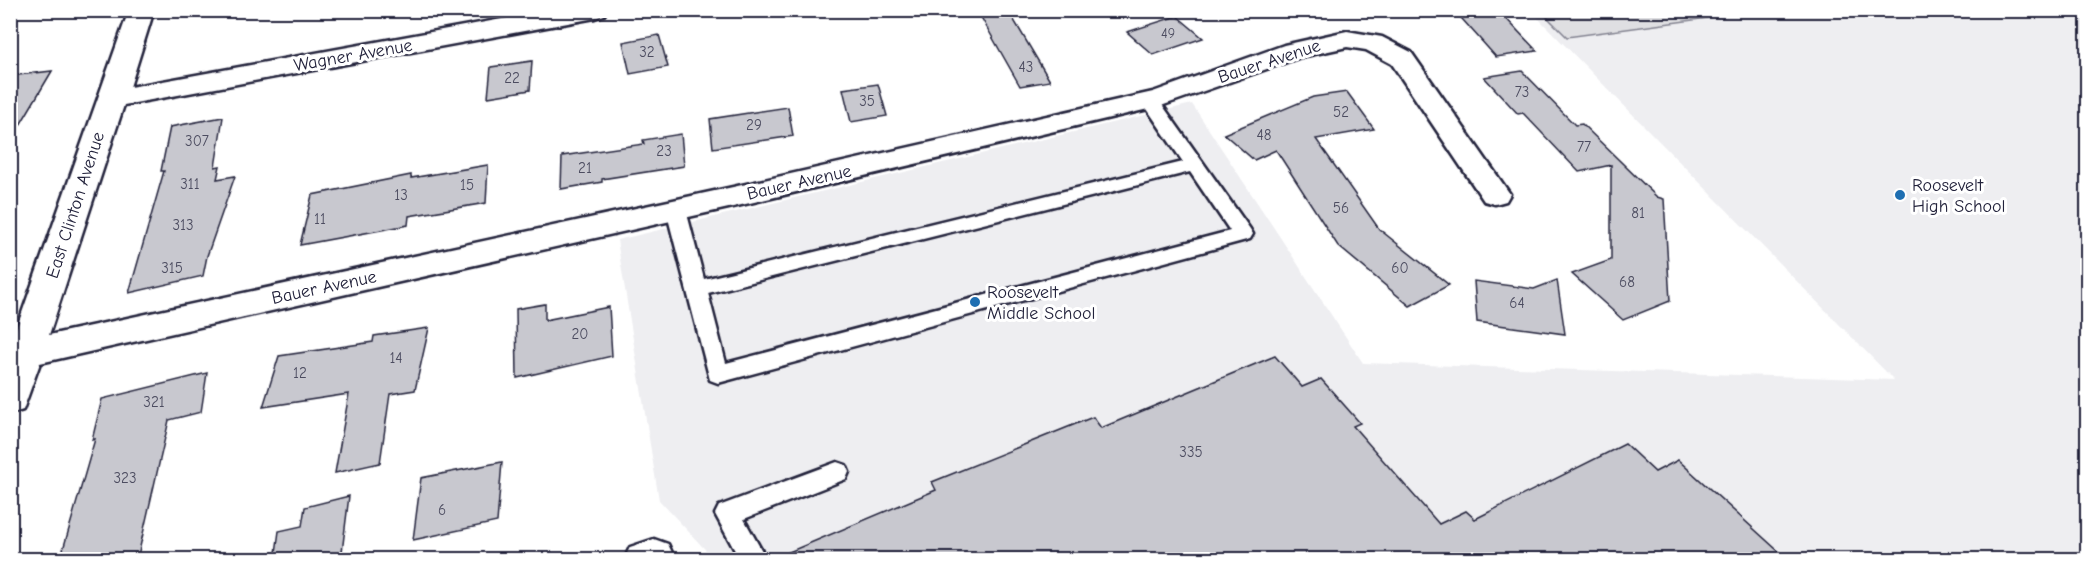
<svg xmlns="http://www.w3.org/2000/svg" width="2098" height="570" font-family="'Comic Neue',sans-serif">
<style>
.built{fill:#eeeef1}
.green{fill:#dfdfe2;stroke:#80808e;stroke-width:1.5}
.building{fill:#c8c8cf;stroke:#22223b;stroke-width:1.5}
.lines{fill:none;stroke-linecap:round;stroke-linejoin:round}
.lane-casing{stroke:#22223b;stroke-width:5}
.street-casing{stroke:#22223b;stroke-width:5}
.lane{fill:#fff;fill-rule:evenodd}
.street{fill:#fff;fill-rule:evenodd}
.poi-dot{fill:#1f6fb2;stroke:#fff;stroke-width:2}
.labels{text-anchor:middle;stroke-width:6;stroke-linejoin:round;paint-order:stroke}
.far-number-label{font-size:14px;fill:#4c4c60}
.number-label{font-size:15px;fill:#4c4c60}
.street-label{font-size:18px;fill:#22223b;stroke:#fff}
.poi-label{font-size:18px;fill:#22223b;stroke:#fff;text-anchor:start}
</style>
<rect width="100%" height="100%" fill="#fff"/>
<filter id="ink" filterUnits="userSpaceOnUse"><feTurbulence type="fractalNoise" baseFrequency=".0167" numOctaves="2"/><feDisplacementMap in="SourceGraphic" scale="12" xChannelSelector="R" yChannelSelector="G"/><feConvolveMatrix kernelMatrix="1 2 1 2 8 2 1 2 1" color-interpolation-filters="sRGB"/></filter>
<g filter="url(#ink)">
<polygon class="built" points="1531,11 2087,11 2087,559 714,559 659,500 617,240 1192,104 1363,363 1894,380"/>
<polygon class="green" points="1699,10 1708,18 1567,37 1541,11"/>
<g class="building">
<polygon points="977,10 1008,10 1050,81 1020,86"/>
<polygon points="1454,10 1498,10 1537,51 1496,57"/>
<polygon points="1177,16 1203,38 1153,55 1127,32"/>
<polygon points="659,35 668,67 630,74 623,42"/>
<polygon points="532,61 530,90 488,97 491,67"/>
<polygon points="52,71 10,142 10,76"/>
<polygon points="1522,71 1575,125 1582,124 1657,197 1664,199 1670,301 1623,320 1572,274 1611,260 1611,165 1579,172 1523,113 1518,114 1484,77"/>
<polygon points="878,84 887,116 851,122 843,89"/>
<polygon points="1347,92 1374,129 1316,139 1379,229 1449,285 1410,306 1338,246 1276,150 1254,160 1224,134 1313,97"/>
<polygon points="788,107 793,136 713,148 710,119"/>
<polygon points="223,117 215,167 220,166 217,179 235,176 207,256 203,276 129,293 164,171 161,171 170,127"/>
<polygon points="681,134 684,166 602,179 602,182 561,189 562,156 644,144 643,140"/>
<polygon points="488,165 486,203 409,216 408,225 300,245 312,195 411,175 411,178"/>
<polygon points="1557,280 1565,334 1477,322 1474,281 1534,289"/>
<polygon points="545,304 545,320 609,307 612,356 517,378 516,309"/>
<polygon points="429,328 415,390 390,394 380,463 335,473 349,394 263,407 279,356 373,342 374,336"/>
<polygon points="1275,356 1302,387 1321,379 1360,423 1353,426 1439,524 1466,511 1475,519 1625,444 1655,472 1678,460 1788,560 770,560 936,490 932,482 1093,417 1101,428"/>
<polygon points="207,373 201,412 169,420 137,560 60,560 95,439 92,440 102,399"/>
<polygon points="502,462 497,522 413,540 421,478"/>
<polygon points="349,496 341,560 275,560 279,531 302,526 305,507"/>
</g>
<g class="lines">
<g class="lane-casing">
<g id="lane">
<path d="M1150,95L1156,96L1250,229L1253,234L1250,239L718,383L710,380L666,210L669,205L676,204L683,205L686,210L704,279L1183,162L1141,100L1144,96ZM1190,172L1230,231L726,363L708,293Z"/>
<polygon points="837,462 846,465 849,472 846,479 744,519 767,560 740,560 715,514 719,506"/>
</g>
</g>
<g class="street-casing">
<g id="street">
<polygon points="129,10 154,10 130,87 551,10 607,10 604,15 595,18 124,105 49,335 733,187 1153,92 1284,45 1347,31 1382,37 1411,52 1510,194 1506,201 1495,204 1484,201 1392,64 1366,50 1347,47 1301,57 1161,106 733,207 40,363 23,410 10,414 10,347"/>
<polygon points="654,539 668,544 674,557 673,560 624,560 630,547"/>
</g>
</g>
<use href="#lane" class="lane"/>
<use href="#street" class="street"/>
</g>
</g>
<g class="poi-dot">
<circle cx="1900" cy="195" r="6"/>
<circle cx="975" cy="302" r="6"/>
</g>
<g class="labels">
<g class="far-number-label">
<text x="1168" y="38">49</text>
</g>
<g class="number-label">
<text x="647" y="57">32</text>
<text x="1026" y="72">43</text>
<text x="512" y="83">22</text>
<text x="1522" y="97">73</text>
<text x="867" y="106">35</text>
<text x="1341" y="117">52</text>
<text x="754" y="130">29</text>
<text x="1264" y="140">48</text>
<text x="197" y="146">307</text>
<text x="1584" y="152">77</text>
<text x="664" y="156">23</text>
<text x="585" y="173">21</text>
<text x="190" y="189">311</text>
<text x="467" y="190">15</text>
<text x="401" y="200">13</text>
<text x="1341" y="213">56</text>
<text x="1638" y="218">81</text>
<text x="320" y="224">11</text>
<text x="183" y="230">313</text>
<text x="172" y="273">315</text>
<text x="1400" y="273">60</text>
<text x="1627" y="287">68</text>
<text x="1517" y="308">64</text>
<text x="580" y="339">20</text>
<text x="396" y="363">14</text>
<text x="300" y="378">12</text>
<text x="154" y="407">321</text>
<text x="1191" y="457">335</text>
<text x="125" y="483">323</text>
<text x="442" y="515">6</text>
</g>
<g class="street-label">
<text transform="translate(353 55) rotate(-10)" y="6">Wagner Avenue</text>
<text transform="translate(1269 61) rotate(-18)" y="6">Bauer Avenue</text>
<text transform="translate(799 182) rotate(-13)" y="6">Bauer Avenue</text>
<text transform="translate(75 205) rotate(-72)" y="6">East Clinton Avenue</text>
<text transform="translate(324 287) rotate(-12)" y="6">Bauer Avenue</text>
</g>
<g class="poi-label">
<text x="1912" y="191">Roosevelt<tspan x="1912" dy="21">High School</tspan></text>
<text x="987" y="298">Roosevelt<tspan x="987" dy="21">Middle School</tspan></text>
</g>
</g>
<rect width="2098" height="570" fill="none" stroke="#fff" stroke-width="36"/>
<rect x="18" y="18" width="2062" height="534" fill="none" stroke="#22223b" stroke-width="2" filter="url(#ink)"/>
</svg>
